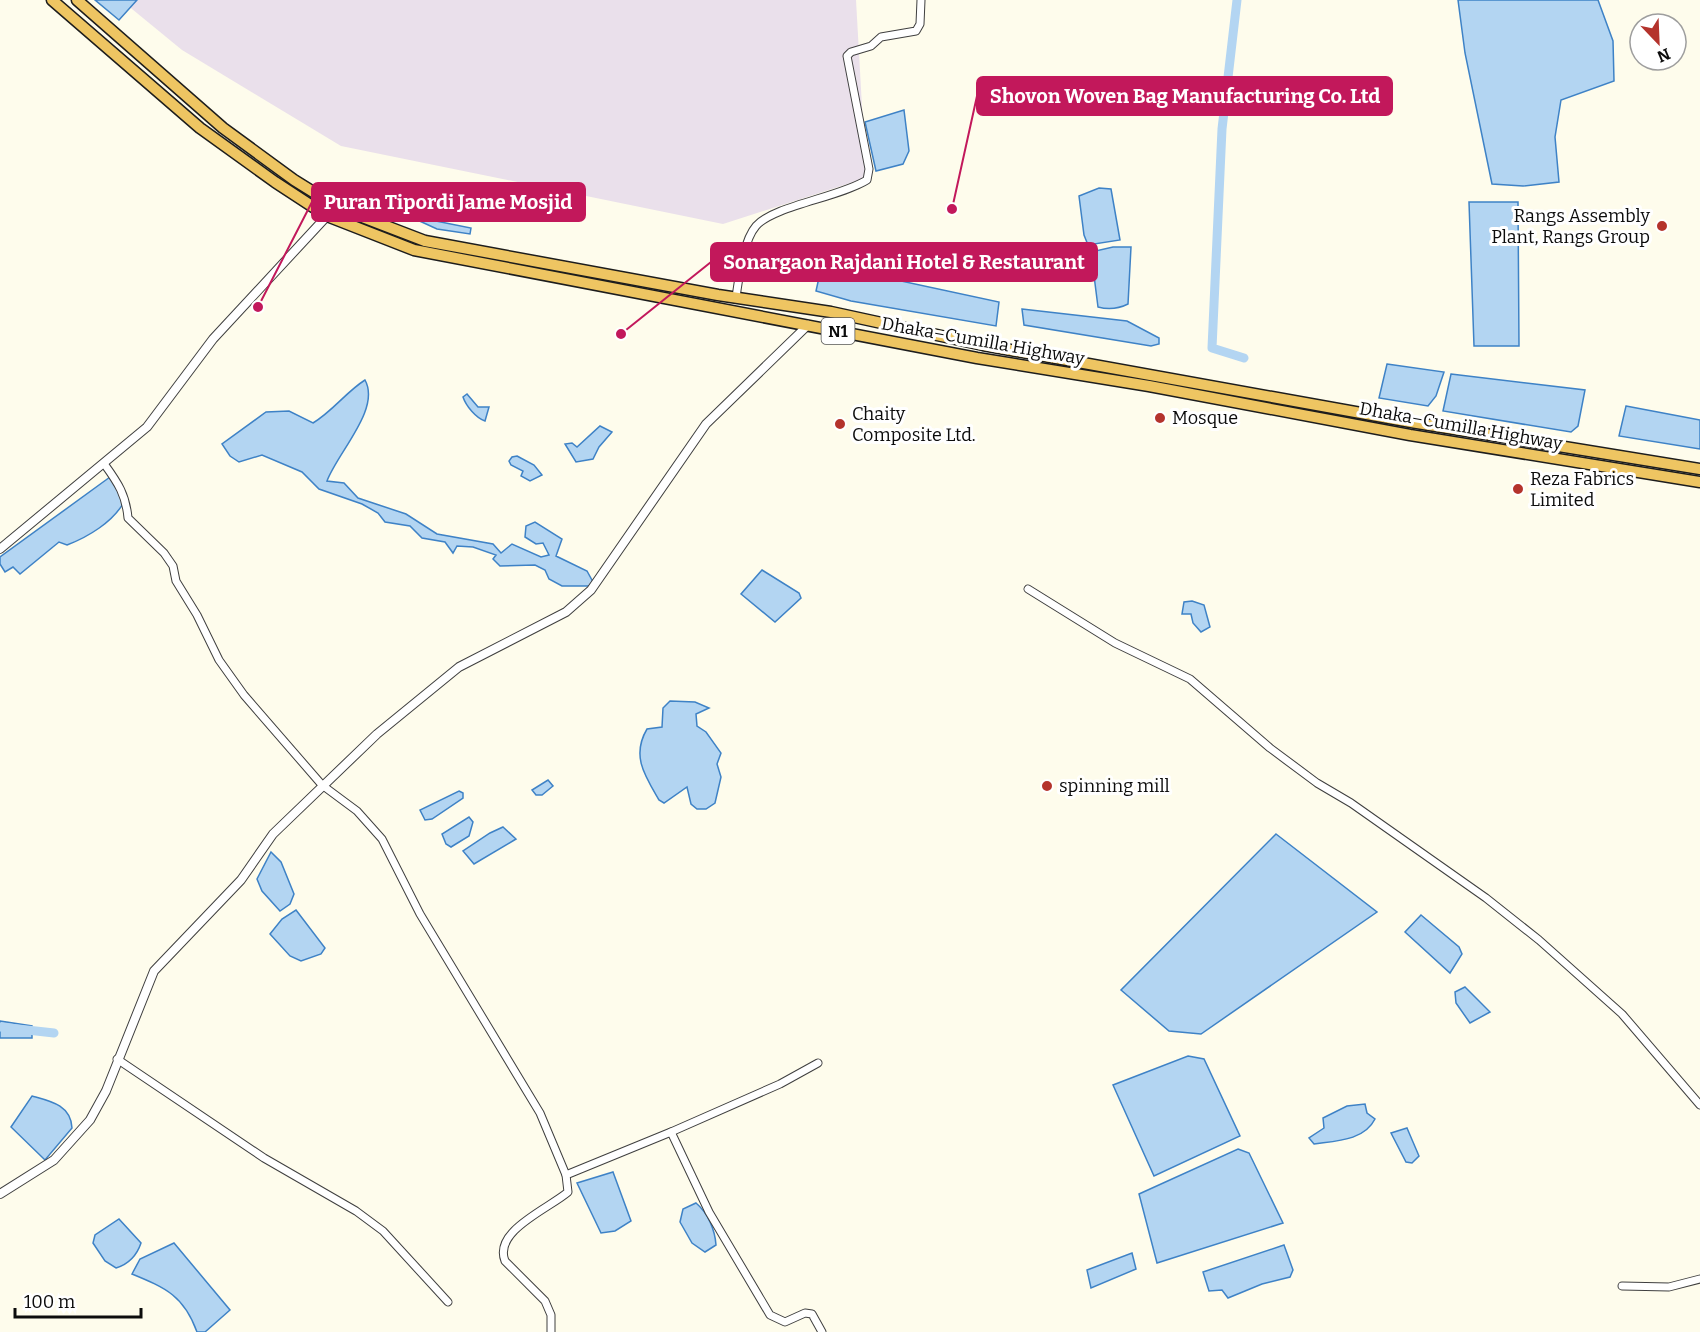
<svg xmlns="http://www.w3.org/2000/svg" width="1700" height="1332" font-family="Bitter,serif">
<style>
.industrial{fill:#eae0eb}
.water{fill:#b3d5f2;stroke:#3e82c6;stroke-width:1.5}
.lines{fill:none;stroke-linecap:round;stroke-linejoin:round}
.canal{stroke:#b3d5f2;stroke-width:9}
.minor-casing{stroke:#3f3f3f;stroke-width:9}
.tertiary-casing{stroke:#3f3f3f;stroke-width:10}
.trunk-casing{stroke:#1d1d1d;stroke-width:13}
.minor{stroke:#fff;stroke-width:7}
.tertiary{stroke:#fff;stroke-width:8}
.trunk{stroke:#eec562;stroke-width:10}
.poi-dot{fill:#b4332c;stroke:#fff;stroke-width:2}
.labels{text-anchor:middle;stroke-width:6;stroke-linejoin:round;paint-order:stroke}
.shield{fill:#fff;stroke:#555;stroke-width:1.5}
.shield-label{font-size:16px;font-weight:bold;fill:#0c0c0c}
.poi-label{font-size:18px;fill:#0c0c0c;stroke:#fff;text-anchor:start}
.street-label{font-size:18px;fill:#0c0c0c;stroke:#fff}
.leader{fill:none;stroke:#c2185b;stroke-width:2}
.callout-dot{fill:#c2185b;stroke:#fff;stroke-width:2}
.callout{fill:#c2185b;stroke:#c2185b;stroke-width:2}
.callout-label{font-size:20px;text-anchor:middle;font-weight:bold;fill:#fff}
</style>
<rect width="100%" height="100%" fill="#fefcec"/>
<polygon class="industrial" points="121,0 856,0 866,178 723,224 341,146 182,50"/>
<g class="water">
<polygon points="95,0 137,0 119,20"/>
<polygon points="1458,0 1598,0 1613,41 1614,81 1561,100 1555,137 1559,182 1523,186 1492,184 1465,53"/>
<polygon points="904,110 909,151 903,164 876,171 865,122"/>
<polygon points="1099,188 1111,189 1120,240 1088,245 1084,235 1079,196"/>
<polygon points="1469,202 1518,202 1519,346 1474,346"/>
<polygon points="415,212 421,218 471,228 470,234 437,229 413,218"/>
<path d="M1113,247H1131L1128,304C1118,309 1109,310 1098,307L1091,252Z"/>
<polygon points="822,264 999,302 996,326 851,301 816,291"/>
<polygon points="1022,309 1127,321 1159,338 1159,344 1151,346 1024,325"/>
<polygon points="1387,364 1444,372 1436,396 1428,406 1379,398"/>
<polygon points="1451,374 1585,390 1578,426 1571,432 1443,411"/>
<path d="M365,380C381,409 338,452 327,481L344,483L358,498L406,514L437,534L493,544L501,553L512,544L541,557L549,555L543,543L536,544L525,537L526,526L535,522L562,539L556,556L587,571L593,582L591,586H562L549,579L545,570L535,565L500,566L493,559L496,555L473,547L457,546L453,553L445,542L422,538L410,526L385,522L378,513L362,504L319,489L302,472L262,455L239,462L230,456L222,444L266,412L289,411L313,423C333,411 346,392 365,380Z"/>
<path d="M467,394L478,407H489L485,421C476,418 466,406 463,397Z"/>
<polygon points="1626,406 1700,420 1700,449 1619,436"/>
<polygon points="600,426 612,432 599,447 593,459 576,462 565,444 572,443 577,447"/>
<polygon points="517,456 534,465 542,475 530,481 521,476 523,471 511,465 509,461 512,457"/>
<path d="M110,477L124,502C113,522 88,537 67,545L59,542L20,574L13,567L5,572L0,564V557Z"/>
<polygon points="762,570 799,593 801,598 775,622 741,594"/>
<polygon points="1192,601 1204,605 1210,627 1201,632 1193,623 1191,614 1182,614 1184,602"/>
<path d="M670,701L695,702L709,708L696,714L697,726L706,732L721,753L717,764L721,777L715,803L706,809H697L691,804L687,787L664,803L659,800C645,776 631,756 647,729L662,727L663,708Z"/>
<polygon points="548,780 553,786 542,795 536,795 532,790"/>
<polygon points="459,791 463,793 463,798 432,819 425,820 420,810"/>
<polygon points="469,817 473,822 469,836 451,847 446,844 442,834"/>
<polygon points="503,827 516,839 474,864 463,851 490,833"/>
<polygon points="1276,834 1377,912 1201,1034 1169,1031 1121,990"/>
<polygon points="271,852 281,862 294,894 290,904 280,911 262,891 257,879"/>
<polygon points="296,910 325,948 321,954 301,961 290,956 270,934 282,919"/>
<polygon points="1421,915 1459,947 1462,954 1450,973 1405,932"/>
<polygon points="1465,987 1490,1012 1470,1023 1456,1003 1455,992"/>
<polygon points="0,1021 32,1026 32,1038 0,1038"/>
<polygon points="1188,1056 1204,1059 1240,1136 1154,1176 1113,1085"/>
<path d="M32,1096C50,1101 71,1105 72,1128L45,1160L11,1127Z"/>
<path d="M1365,1104L1367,1113L1375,1119C1364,1141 1335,1141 1314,1144L1309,1138L1324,1128L1323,1118L1347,1106Z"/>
<polygon points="1407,1128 1419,1156 1412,1163 1406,1162 1391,1133"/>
<polygon points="1238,1149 1249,1153 1283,1223 1157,1263 1139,1194"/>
<polygon points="613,1172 631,1221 615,1231 601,1233 577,1183"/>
<path d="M696,1203C708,1213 715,1230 716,1245L705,1252L692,1243L680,1222L683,1209Z"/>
<path d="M119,1219L141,1243C137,1255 129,1264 116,1268L105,1261L93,1243L95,1235Z"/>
<path d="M174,1243L230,1310L205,1332H197C184,1296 166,1288 132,1274L140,1259Z"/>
<polygon points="1284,1245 1293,1270 1290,1277 1262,1284 1228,1298 1222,1290 1209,1291 1203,1272"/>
<polygon points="1132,1253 1136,1269 1091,1288 1087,1270"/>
</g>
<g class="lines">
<g class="canal">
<polyline points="1237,0 1222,129 1212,348 1244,358"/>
<polyline points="0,1027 54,1033"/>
</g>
<g class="minor-casing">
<g id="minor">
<path d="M736,297C739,278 743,241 756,226C773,206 840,197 867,180L869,169L847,56L851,52L871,46L881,37L916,31L920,24L921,0"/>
<path d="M105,465C118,483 126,495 128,518L164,553L173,566L176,581L197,615L219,660L244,695L322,785L357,811L382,839L420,914L540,1113L566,1175L568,1192C548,1209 493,1231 505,1261L545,1301L551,1315V1332"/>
<polyline points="1028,589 1115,643 1190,679 1270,748 1317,783 1351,803 1486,898 1539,940 1622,1014 1700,1105"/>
<polyline points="117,1059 264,1158 356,1211 383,1231 448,1302"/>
<polyline points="671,1132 780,1084 818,1063"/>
<polyline points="566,1175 671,1132 709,1212 770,1315 785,1322 805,1313 812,1314 822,1332"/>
<polyline points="1622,1286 1669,1287 1700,1279"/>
</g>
</g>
<g class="tertiary-casing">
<g id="tertiary">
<polyline points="0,549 147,427 213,339 327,216"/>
<polyline points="0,1194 54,1160 90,1120 106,1091 154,971 241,880 273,834 377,734 459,667 566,612 591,590 706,424 808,325"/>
</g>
</g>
<g class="trunk-casing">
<g id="trunk">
<polyline points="52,0 200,128 275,182 327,216 414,250 977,358 1149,386 1410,435 1700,482"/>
<polyline points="77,0 223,128 294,180 339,208 425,241 718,295 831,312 983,345 1411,422 1700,469"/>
</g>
</g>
<use href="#minor" class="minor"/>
<use href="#tertiary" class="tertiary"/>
<use href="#trunk" class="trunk"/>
</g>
<g class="poi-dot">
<circle cx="1662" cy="226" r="6"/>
<circle cx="1160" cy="418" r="6"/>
<circle cx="840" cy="424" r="6"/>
<circle cx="1518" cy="489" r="6"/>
<circle cx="1047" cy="786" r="6"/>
</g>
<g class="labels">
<rect class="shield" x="821.5" y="318" width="33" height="26" rx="4.5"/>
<g class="shield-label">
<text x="838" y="337">N1</text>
</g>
<g class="poi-label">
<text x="1650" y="222" text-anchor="end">Rangs Assembly<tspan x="1650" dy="21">Plant, Rangs Group</tspan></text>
<text x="852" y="420">Chaity<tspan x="852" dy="21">Composite Ltd.</tspan></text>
<text x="1172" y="424">Mosque</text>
<text x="1530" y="485">Reza Fabrics<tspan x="1530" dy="21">Limited</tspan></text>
<text x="1059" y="792">spinning mill</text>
</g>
<g class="street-label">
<text transform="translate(983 341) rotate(10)" y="6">Dhaka–Cumilla Highway</text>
<text transform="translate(1461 426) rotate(10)" y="6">Dhaka–Cumilla Highway</text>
</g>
</g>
<path class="leader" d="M952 209L977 96M258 307L312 202M621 334L711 262"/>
<g class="callout-dot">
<circle cx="952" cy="209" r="6"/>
<circle cx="258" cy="307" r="6"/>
<circle cx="621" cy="334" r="6"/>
</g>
<g class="callout">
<rect x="977" y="77" width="415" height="38" rx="6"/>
<rect x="312" y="183" width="273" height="38" rx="6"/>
<rect x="711" y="243" width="386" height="38" rx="6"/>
</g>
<g class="callout-label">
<text x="1185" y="103">Shovon Woven Bag Manufacturing Co. Ltd</text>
<text x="448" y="209">Puran Tipordi Jame Mosjid</text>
<text x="904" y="269">Sonargaon Rajdani Hotel &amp; Restaurant</text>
</g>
<g transform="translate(1658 42) rotate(157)"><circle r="28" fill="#ffffff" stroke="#9e9e9e" stroke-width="1.5"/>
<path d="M0-4.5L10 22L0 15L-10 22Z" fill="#b4332c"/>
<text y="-9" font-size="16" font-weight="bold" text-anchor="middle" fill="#0c0c0c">N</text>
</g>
<path d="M15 1308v9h126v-9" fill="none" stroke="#0c0c0c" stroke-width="3"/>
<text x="24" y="1308" font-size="18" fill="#0c0c0c" stroke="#ffffff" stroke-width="4.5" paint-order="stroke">100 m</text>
</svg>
